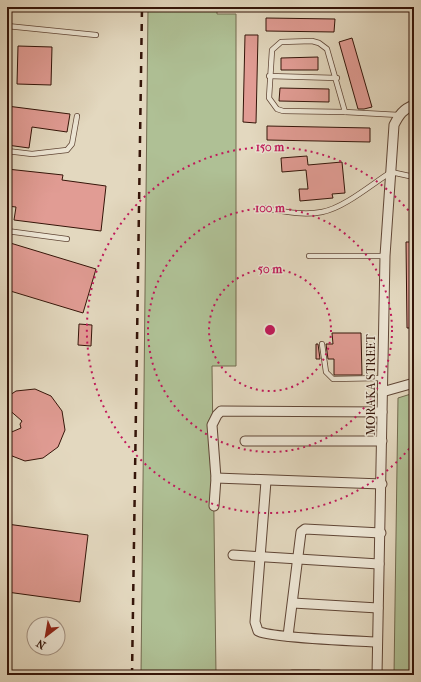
<svg xmlns="http://www.w3.org/2000/svg" width="421" height="682" font-family="'IM FELL French Canon',serif">
<style>
.green{fill:#afc095;stroke:#726a4f}
.building{fill:#e19c94;stroke:#351509}
.lines{fill:none;stroke-linecap:round;stroke-linejoin:round}
.service-casing{stroke:#604636;stroke-width:6}
.minor-casing{stroke:#604636;stroke-width:11}
.service{stroke:#ede6d5;stroke-width:4.5}
.minor{stroke:#ede6d5;stroke-width:9}
.rail{stroke:#351509;stroke-width:2.5;stroke-dasharray:7 7;stroke-linecap:butt}
.ring{fill:none;stroke:#c2185b;stroke-width:2;stroke-dasharray:2 4}
.labels{text-anchor:middle;stroke-width:3;stroke-linejoin:round;paint-order:stroke}
.street-label{font-size:12px;fill:#351509;stroke:#ede6d5}
.centre{fill:#c2185b;stroke:#ede6d5;stroke-width:2}
.ring-label{font-size:12px;text-anchor:middle;font-weight:bold;fill:#c2185b;stroke:#ede6d5;stroke-width:3;stroke-linejoin:round;paint-order:stroke}
</style>
<rect width="100%" height="100%" fill="#e3d8bf"/>
<filter id="stains"><feTurbulence type="fractalNoise" baseFrequency=".005" numOctaves="4"/><feColorMatrix values="0 0 0 0 .2 0 0 0 0 .09 0 0 0 0 .02 0 0 0 .5 -.17"/></filter>
<radialGradient id="worn" r=".72"><stop offset=".6" stop-color="#630" stop-opacity="0"/><stop offset="1" stop-color="#630" stop-opacity=".3"/></radialGradient>
<g class="green">
<polygon points="148,7 217,7 217,14 236,14 236,366 212,366 216,675 141,675"/>
<polygon points="414,393 414,675 394,675 398,398"/>
</g>
<g class="building">
<polygon points="266,18 335,19 334,32 266,31"/>
<polygon points="245,35 258,35 256,123 243,122"/>
<polygon points="352,38 372,107 364,109 358,109 339,42"/>
<polygon points="18,46 52,47 51,85 17,84"/>
<polygon points="318,57 318,70 281,70 281,58"/>
<polygon points="280,88 329,89 329,102 279,101"/>
<polygon points="7,106 70,114 67,132 32,127 29,148 7,145"/>
<polygon points="267,126 370,128 370,142 267,140"/>
<polygon points="307,156 308,165 342,162 345,193 332,194 333,198 300,201 299,189 308,189 306,170 282,172 281,158"/>
<polygon points="7,169 63,175 62,180 106,186 101,231 14,220 16,207 7,206"/>
<polygon points="7,242 96,269 83,313 7,290"/>
<polygon points="406,242 414,242 414,328 407,328"/>
<polygon points="79,324 92,325 91,346 78,345"/>
<polygon points="332,333 361,333 362,375 334,375 334,359 328,359 326,344 333,344"/>
<polygon points="316,344 318,344 320,359 316,359"/>
<polygon points="35,389 51,396 62,411 65,430 58,447 43,458 25,461 7,454 7,434 21,428 20,424 22,421 7,408 7,397 16,391"/>
<polygon points="7,524 88,535 80,602 7,592"/>
</g>
<g class="lines">
<g class="service-casing">
<g id="service">
<polyline points="7,26 96,35"/>
<polygon points="312,41 319,43 327,49 345,112 283,111 277,109 269,98 272,50 281,42"/>
<polyline points="269,76 337,78"/>
<polyline points="345,112 399,115"/>
<polyline points="7,151 32,154 67,150 72,144 77,116"/>
<path d="M263,208C282,211 302,216 322,212C344,208 372,184 391,172L414,177"/>
<polyline points="7,231 67,239"/>
<polyline points="309,256 385,256"/>
<polyline points="322,344 326,372 333,379 382,378"/>
</g>
</g>
<g class="minor-casing">
<g id="minor">
<polyline points="382,392 414,383"/>
<polyline points="245,441 382,441"/>
<polyline points="216,478 382,484"/>
<path d="M266,481L255,622L258,631C269,638 358,641 377,642"/>
<polyline points="214,506 216,478 212,425 217,415 221,411 382,412"/>
<polyline points="233,555 379,564"/>
<polyline points="293,603 378,608"/>
<polyline points="288,636 301,532 305,529 381,533"/>
<polyline points="292,675 319,675"/>
<path d="M377,675L385,256L394,125C399,115 403,109 414,105"/>
</g>
</g>
<use href="#service" class="service"/>
<use href="#minor" class="minor"/>
<polyline class="rail" points="132,675 142,7"/>
</g>
<g class="ring">
<circle cx="270" cy="330" r="61"/>
<circle cx="270" cy="330" r="122"/>
<path d="M413 444A183 183 0 1 1 413 216"/>
</g>
<g class="labels">
<g class="street-label">
<text transform="translate(371 385) rotate(-90)" y="4">MORAKA STREET</text>
</g>
</g>
<circle cx="270" cy="330" r="6" class="centre"/>
<g class="ring-label">
<text x="270" y="151">150 m</text>
<text x="270" y="212">100 m</text>
<text x="270" y="273">50 m</text>
</g>
<rect width="421" height="682" fill="none" stroke="#e3d8bf" stroke-width="24"/>
<rect x="8" y="8" width="405" height="666" fill="none" stroke="#351509" stroke-width="2"/>
<rect x="12" y="12" width="397" height="658" fill="none" stroke="#351509"/>
<g transform="translate(46 636) rotate(211)"><circle r="19" fill="#ede6d5" stroke="#a39283"/>
<path d="M0-3L7 15L0 10L-7 15Z" fill="#8f2418"/>
<text y="-6" font-size="11" font-weight="bold" text-anchor="middle" fill="#351509">N</text>
</g>
<rect width="100%" height="100%" filter="url(#stains)"/>
<rect width="100%" height="100%" fill="url(#worn)"/>
</svg>
